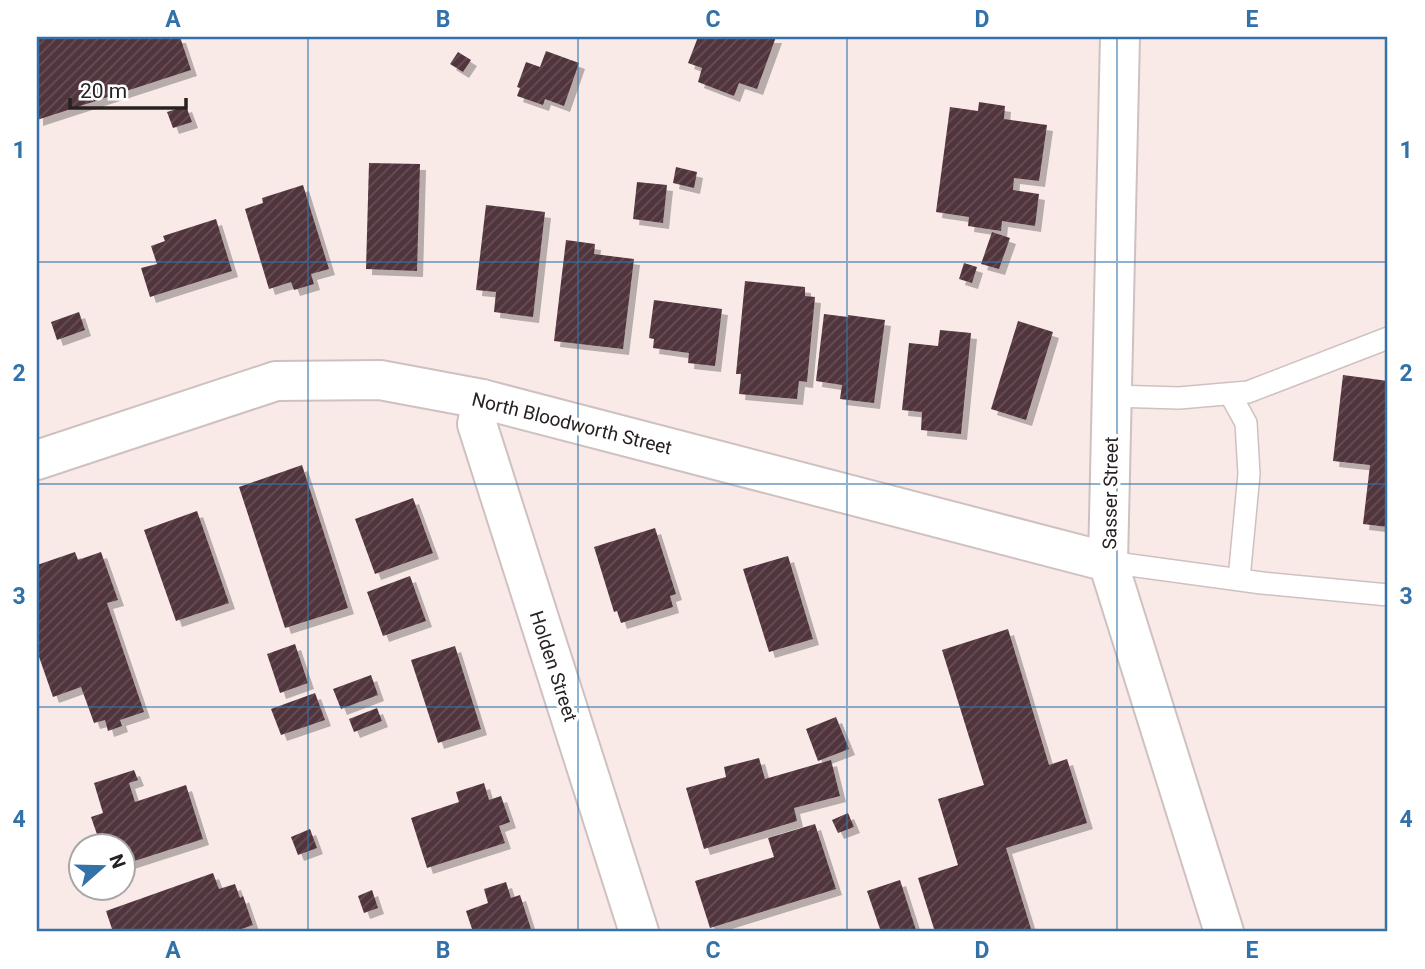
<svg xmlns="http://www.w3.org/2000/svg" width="1425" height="969" font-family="Roboto,sans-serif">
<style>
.building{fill:url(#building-hatch);filter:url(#shadow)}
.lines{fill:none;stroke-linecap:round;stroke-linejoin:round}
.lane-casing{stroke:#cfc1c0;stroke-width:24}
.street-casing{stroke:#cfc1c0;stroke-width:42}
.lane{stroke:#fff;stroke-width:21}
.street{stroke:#fff;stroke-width:38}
.grid{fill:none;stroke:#3272a9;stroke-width:2;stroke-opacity:0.55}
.labels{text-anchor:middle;stroke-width:7;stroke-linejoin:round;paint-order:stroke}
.street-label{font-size:19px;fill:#272121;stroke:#fff}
.neatline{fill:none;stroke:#3272a9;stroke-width:2.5}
.grid-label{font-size:23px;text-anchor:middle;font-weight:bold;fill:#3272a9}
</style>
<defs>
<pattern id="building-hatch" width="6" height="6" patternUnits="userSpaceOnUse" patternTransform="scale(1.75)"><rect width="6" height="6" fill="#51343e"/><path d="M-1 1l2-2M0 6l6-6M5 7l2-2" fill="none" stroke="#674f57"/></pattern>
<filter id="shadow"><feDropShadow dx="6" dy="6" stdDeviation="0" flood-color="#0004"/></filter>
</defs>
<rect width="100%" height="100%" fill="#f9eae8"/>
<g class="building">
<polygon points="37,37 180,37 191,70 37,120"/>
<polygon points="698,37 776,37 757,89 739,83 734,96 698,82 702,68 688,63"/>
<polygon points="546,51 579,63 564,106 545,99 543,105 517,96 520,88 517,87 526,62 540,67"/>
<polygon points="458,52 471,60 463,72 450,64"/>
<polygon points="979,102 1005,106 1004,119 1047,125 1039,181 1014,178 1013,190 1039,194 1035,226 1002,221 1001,231 968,226 969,217 936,212 950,107 978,111"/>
<polygon points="186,106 192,122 173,128 167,112"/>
<polygon points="369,163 420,164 417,271 366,269"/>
<polygon points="676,167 697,172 694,188 673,183"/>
<polygon points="637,182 667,185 663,223 633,219"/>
<polygon points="303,185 329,269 311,274 314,284 294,290 291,282 269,289 245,209 263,203 262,198"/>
<polygon points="486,205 545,212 533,317 494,312 496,292 476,290"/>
<polygon points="216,219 232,271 150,297 141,268 157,264 151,246 165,241 163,236"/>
<polygon points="992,232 1010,238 999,269 981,264"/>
<polygon points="566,240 595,244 594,254 634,259 623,349 554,341"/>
<polygon points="964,263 977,267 972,283 959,279"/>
<polygon points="745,281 805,287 805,296 815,297 807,382 799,381 797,399 739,394 741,374 736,374"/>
<polygon points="654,300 722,309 715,366 688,363 689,353 653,348 654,339 649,338"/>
<polygon points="79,312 85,330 57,340 51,322"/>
<polygon points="824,314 848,317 848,315 885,320 874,403 840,399 842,385 816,381"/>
<polygon points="1018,321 1053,332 1026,420 991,409"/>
<polygon points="940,330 971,333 961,434 921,430 922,412 902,410 909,343 938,346"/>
<polygon points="1343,375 1388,381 1388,527 1363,524 1370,465 1333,461"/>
<polygon points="302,465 348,608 285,628 239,487"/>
<polygon points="413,498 433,553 375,574 355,519"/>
<polygon points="197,511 229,603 176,621 144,530"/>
<polygon points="655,528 676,594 670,596 673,607 621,623 617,611 614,612 594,547"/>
<polygon points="75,552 78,560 101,552 118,600 107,603 144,712 120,720 122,726 108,731 105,720 94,723 81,687 53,697 37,651 37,565"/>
<polygon points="788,556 813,639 769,652 743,569"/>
<polygon points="410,576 426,621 383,636 367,592"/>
<polygon points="1008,629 1049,765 1067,759 1087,823 1006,848 1032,932 935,932 918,878 958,865 938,799 984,785 942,650"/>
<polygon points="295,644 308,683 280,693 267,654"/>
<polygon points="455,646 481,729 438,743 411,660"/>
<polygon points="371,675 378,695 341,709 333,689"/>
<polygon points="315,693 325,720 281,735 271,709"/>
<polygon points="377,708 382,721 354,732 349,719"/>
<polygon points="836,717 849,749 818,761 806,729"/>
<polygon points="759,758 765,779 831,760 840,796 794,808 797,821 704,849 686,788 726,777 724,767"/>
<polygon points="134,770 138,780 129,783 135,802 186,785 203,839 122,865 122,846 101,846 91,817 103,813 94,783"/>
<polygon points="484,783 489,800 501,796 510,822 499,826 505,843 427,868 411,818 459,802 456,792"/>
<polygon points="848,813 854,827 838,833 832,820"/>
<polygon points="815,824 836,889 710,928 695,881 774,857 768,838"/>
<polygon points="310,829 317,848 298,855 291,837"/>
<polygon points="213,873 219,889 235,884 240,898 243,896 253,925 233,932 113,932 106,911"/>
<polygon points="900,880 916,930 908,932 881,932 867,891"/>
<polygon points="506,882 511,898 520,895 532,932 473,932 466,911 488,903 484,889"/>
<polygon points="372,890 378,908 364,913 358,896"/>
</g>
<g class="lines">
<g class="lane-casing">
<g id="lane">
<polyline points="1230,394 1246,423 1249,474 1239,579"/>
<polyline points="1112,396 1179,398 1248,392 1388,338"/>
<polyline points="1108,562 1262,583 1388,595"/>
</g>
</g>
<g class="street-casing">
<g id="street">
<polyline points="1120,37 1108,562 1224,932"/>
<polyline points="482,399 477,424 639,932"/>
<polyline points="37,460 276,381 380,380 482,399 1108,562"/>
</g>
</g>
<use href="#lane" class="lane"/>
<use href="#street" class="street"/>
</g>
<path class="grid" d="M308,37V932M578,37V932M847,37V932M1117,37V932M37,262H1388M37,484H1388M37,707H1388"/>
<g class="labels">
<g class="street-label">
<text transform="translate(572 423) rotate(14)" y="7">North Bloodworth Street</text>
<text transform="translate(1110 493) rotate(-89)" y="7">Sasser Street</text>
<text transform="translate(554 666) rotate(72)" y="7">Holden Street</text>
</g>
</g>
<rect width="1425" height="969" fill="none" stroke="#ffffff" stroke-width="77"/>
<g transform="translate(102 867) rotate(70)"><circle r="33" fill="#ffffff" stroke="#a9a6a6" stroke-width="2"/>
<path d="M0-5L12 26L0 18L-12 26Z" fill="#3272a9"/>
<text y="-10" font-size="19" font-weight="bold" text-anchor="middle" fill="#272121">N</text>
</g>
<path d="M70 98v10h116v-10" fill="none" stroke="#272121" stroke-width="3.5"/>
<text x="80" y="98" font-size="21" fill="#272121" stroke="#ffffff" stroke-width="5" paint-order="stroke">20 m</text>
<rect x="38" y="38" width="1348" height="892" class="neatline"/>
<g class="grid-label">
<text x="173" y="27">A</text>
<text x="443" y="27">B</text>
<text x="713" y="27">C</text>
<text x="982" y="27">D</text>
<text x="1252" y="27">E</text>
<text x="19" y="158">1</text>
<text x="1406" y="158">1</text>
<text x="19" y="381">2</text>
<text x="1406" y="381">2</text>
<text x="19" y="604">3</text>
<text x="1406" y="604">3</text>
<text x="19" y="827">4</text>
<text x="1406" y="827">4</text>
<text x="173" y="958">A</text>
<text x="443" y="958">B</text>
<text x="713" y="958">C</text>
<text x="982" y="958">D</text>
<text x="1252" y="958">E</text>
</g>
</svg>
